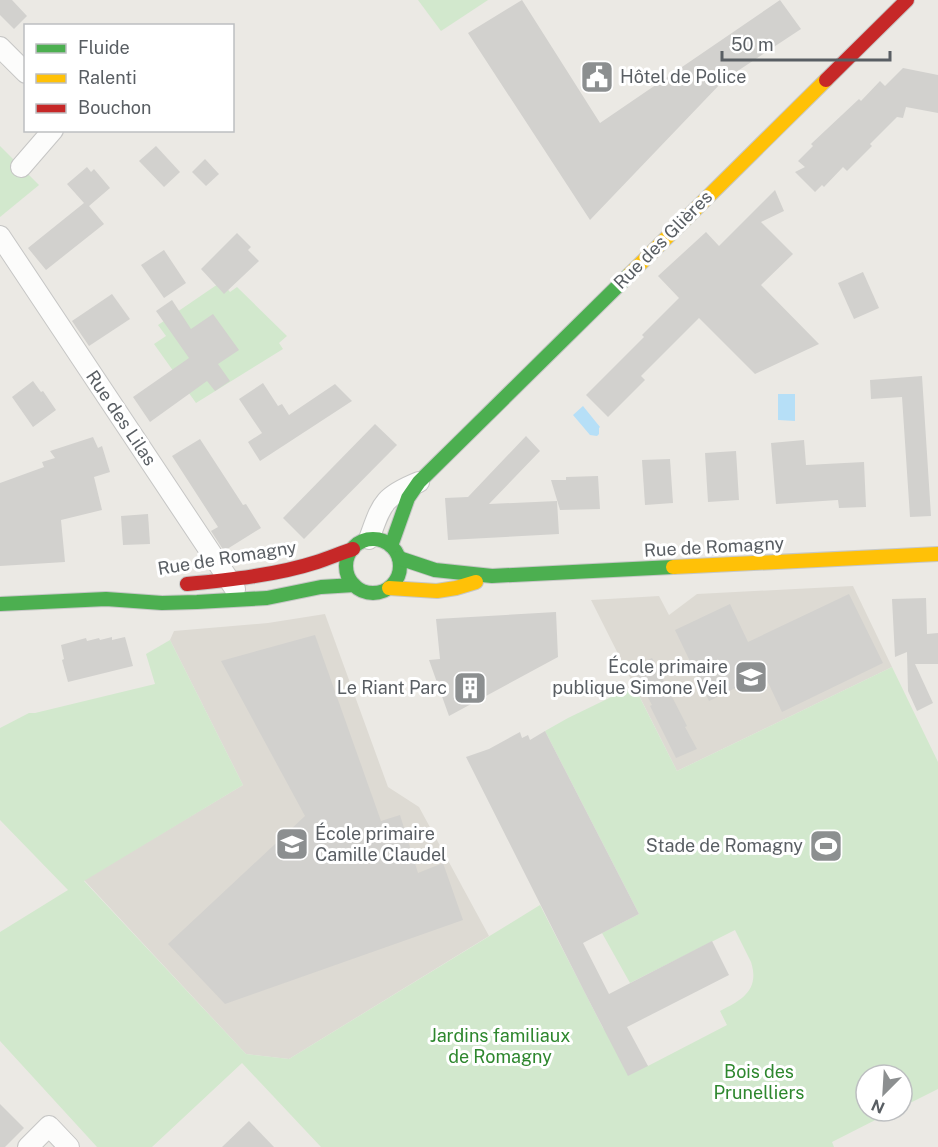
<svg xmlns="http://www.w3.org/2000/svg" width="938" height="1147" font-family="'Public Sans',sans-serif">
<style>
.education{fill:#dddad3}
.green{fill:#d2e8cd}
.water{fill:#b6dff7}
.building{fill:#d2d1ce}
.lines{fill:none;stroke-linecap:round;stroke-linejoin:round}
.street-casing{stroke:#c6c6c5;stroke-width:22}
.fast-casing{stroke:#c6c7c6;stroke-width:16}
.slow-casing{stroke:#c6c7c6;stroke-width:16}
.jam-casing{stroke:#c6c7c6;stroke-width:16}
.street{stroke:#fcfcfb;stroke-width:20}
.fast{stroke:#4caf50;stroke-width:14}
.slow{stroke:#ffc107;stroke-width:14}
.jam{stroke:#c62828;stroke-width:14}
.labels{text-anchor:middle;stroke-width:6;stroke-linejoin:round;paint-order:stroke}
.poi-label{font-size:18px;fill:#595e63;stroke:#fff;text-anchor:end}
.street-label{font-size:18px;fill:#595e63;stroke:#fff}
.park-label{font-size:18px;fill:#2e872e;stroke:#fff}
</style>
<rect width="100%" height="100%" fill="#ebe9e4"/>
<g class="education">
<polygon points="853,586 892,667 677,771 591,600 659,596 669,615 697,594"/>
<polygon points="325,614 388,787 419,807 489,936 289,1059 246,1054 84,880 243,785 170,640 174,631 268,623"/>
</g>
<g class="green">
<polygon points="418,0 488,0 441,31"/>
<polygon points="0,146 39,185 0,217"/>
<polygon points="221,282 230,292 237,287 287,336 279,343 283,349 196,403 154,344 166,336 158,325"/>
<path d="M170,640L243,785L84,881L246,1054L289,1059L540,905L603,1028L648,1066L727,1025L720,1011C742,1000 760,990 751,962L735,930L630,983L602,933L639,914L545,731L568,718L634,686L677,771L892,667L938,762V1089L902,1107V1075H866V1111H893L832,1142L834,1147H321L242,1063L152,1147H97L0,1041V932L68,890L0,820V728L29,713H35L155,684L146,654Z"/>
</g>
<g class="water">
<polygon points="778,394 795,394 795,421 778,420"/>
<polygon points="583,406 600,427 599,428 599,434 597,436 590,435 573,415"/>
</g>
<g class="building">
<polygon points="0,0 12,0 27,16 14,29 0,15"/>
<polygon points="522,0 600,123 780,0 801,29 724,80 590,220 468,33"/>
<polygon points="903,68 938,75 938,113 906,107 903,118 897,117 870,144 872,146 847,171 843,167 824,187 822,185 815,192 795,172 805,167 798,161 813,146 811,144 859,99 861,101 880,81 885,86"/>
<polygon points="156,146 180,172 164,187 139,161"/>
<polygon points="205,159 219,174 206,186 192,172"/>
<polygon points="87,167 91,172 94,169 110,188 89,206 104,224 46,270 28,248 84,203 67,184"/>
<polygon points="775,190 784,211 761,222 793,254 761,285 819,344 755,374 699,318 641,376 645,380 608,417 586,395 644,337 642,335 679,298 658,276 706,232 719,246"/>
<polygon points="237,233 251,247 248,250 259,261 224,294 201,269"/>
<polygon points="164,250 186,283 164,298 141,265"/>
<polygon points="863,272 879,308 854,319 838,283"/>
<polygon points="112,294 130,319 89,346 72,321"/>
<polygon points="172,300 191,329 213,314 239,350 218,364 230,381 215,391 207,381 150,422 133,397 189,358 156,311"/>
<polygon points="922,376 931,516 910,517 902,397 871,399 870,380"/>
<polygon points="33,381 41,392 43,391 56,410 33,427 12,397"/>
<polygon points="263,383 278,406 282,404 289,415 335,384 352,401 260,461 248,442 262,433 239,399"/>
<polygon points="375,424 397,445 304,539 283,518"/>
<polygon points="526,436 540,451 489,504 557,501 559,534 448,540 445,498 468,497"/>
<polygon points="93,437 98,448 102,446 110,472 94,477 102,510 61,520 65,562 0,566 0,483 44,467 42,462 55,458 50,451"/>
<polygon points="200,439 243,505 246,504 261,528 224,551 211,531 218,527 172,456"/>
<polygon points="804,440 806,465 864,462 866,507 839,508 838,500 776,504 771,443"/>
<polygon points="736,451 739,500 708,502 705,453"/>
<polygon points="670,459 673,503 645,505 642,460"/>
<polygon points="598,476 600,509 560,510 551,480 566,480 566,477"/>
<polygon points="148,514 150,544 123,545 121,516"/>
<polygon points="849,594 883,663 782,712 764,674 709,701 675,630 730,604 748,642"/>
<polygon points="926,598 927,634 938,633 938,664 915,664 933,703 917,711 908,691 907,652 895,657 892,599"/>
<polygon points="556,612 558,657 449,716 429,660 440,659 436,619"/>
<polygon points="315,635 381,821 400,815 418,873 443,863 463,920 225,1004 168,944 305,816 221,661"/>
<polygon points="112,637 112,640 125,637 133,666 68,682 62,660 64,659 61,645 86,638 87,641 99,638 100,640"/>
<polygon points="652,658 687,726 685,727 697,749 676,758 650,706 652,705 632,668"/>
<polygon points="545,731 639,914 583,943 609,994 712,941 729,975 627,1027 648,1066 628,1076 584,991 466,757 489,749 520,732 522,738 528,735 530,740"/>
<polygon points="0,1104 24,1128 5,1147 0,1147"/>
<polygon points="249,1121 274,1147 222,1147"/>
</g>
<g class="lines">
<g class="street-casing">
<g id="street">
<polyline points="0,47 26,73"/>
<polyline points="21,167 53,130"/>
<polyline points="0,236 235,589"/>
<path d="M369,539C382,504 382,497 419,482"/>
<polyline points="28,1147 49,1126 69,1147"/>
</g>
</g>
<g class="fast-casing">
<g id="fast">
<circle cx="373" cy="566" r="27"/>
<polyline points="391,546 408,498 419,482 629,275"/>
<polyline points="399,558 435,570 492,576 673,567"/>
<polyline points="0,604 106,599 162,603 197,602 267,598 321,587 354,585"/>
</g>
</g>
<g class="slow-casing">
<g id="slow">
<polyline points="629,275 826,80"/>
<polyline points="673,567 938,554"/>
<polyline points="389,588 437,591 456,588 476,582"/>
</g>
</g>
<g class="jam-casing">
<g id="jam">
<polyline points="826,80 907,0"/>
<path d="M187,584C229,580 277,575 317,562C329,558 341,553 353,549"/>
</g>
</g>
<use href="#street" class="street"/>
<use href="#fast" class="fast"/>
<use href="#slow" class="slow"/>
<use href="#jam" class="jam"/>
</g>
<defs>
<g id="civic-square" transform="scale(1.725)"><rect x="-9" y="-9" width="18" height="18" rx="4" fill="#8c8f90" stroke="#fff"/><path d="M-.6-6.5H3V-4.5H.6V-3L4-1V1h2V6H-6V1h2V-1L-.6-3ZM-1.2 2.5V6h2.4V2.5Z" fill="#fff"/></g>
<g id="school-square" transform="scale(1.725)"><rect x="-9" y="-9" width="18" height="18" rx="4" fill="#8c8f90" stroke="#fff"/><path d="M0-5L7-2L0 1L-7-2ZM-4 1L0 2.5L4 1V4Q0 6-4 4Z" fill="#fff"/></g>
<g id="building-square" transform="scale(1.725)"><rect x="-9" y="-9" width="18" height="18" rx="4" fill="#8c8f90" stroke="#fff"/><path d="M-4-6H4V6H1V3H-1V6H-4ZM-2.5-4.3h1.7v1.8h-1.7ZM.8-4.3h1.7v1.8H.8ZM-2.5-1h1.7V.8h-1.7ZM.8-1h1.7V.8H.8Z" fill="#fff"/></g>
<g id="stadium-square" transform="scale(1.725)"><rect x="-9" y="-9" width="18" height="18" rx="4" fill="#8c8f90" stroke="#fff"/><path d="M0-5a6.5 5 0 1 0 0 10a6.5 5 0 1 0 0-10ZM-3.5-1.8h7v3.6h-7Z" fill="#fff"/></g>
</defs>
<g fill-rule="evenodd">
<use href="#civic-square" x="597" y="77"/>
<use href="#school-square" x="751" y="677"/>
<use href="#building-square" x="470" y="688"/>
<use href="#school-square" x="292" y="844"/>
<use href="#stadium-square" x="826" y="846"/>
</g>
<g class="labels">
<g class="poi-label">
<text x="620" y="83" text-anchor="start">Hôtel de Police</text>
<text x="728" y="673">École primaire<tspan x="728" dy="21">publique Simone Veil</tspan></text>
<text x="447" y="694">Le Riant Parc</text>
<text x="315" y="840" text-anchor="start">École primaire<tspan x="315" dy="21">Camille Claudel</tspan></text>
<text x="803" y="852">Stade de Romagny</text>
</g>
<g class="street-label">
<text transform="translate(663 240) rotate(-45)" y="6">Rue des Glières</text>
<text transform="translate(121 418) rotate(56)" y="6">Rue des Lilas</text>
<text transform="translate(714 547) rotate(-3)" y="6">Rue de Romagny</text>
<text transform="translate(227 558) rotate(-9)" y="6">Rue de Romagny</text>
</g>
<g class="park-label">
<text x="500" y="1042">Jardins familiaux<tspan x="500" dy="21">de Romagny</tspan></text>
<text x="759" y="1078">Bois des<tspan x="759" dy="21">Prunelliers</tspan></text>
</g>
</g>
<rect x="24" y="24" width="210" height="108" fill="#ffffff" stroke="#bdbfc1" stroke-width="1.5"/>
<rect x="36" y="44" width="30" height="9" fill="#4caf50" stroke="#bdbfc1" stroke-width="1.5"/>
<text x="78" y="54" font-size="18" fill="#595e63">Fluide</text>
<rect x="36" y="74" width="30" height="9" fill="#ffc107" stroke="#bdbfc1" stroke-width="1.5"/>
<text x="78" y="84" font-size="18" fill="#595e63">Ralenti</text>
<rect x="36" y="104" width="30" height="9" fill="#c62828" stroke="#bdbfc1" stroke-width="1.5"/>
<text x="78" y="114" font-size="18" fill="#595e63">Bouchon</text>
<g transform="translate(884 1093) rotate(204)"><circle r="28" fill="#ffffff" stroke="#bdbfc1" stroke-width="1.5"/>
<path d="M0-4.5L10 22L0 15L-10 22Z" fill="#8c8f90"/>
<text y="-9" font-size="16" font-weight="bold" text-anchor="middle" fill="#595e63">N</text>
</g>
<path d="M722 51v9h168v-9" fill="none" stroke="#595e63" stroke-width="3"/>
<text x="731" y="51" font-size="18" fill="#595e63" stroke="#ffffff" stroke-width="4.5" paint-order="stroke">50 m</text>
</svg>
